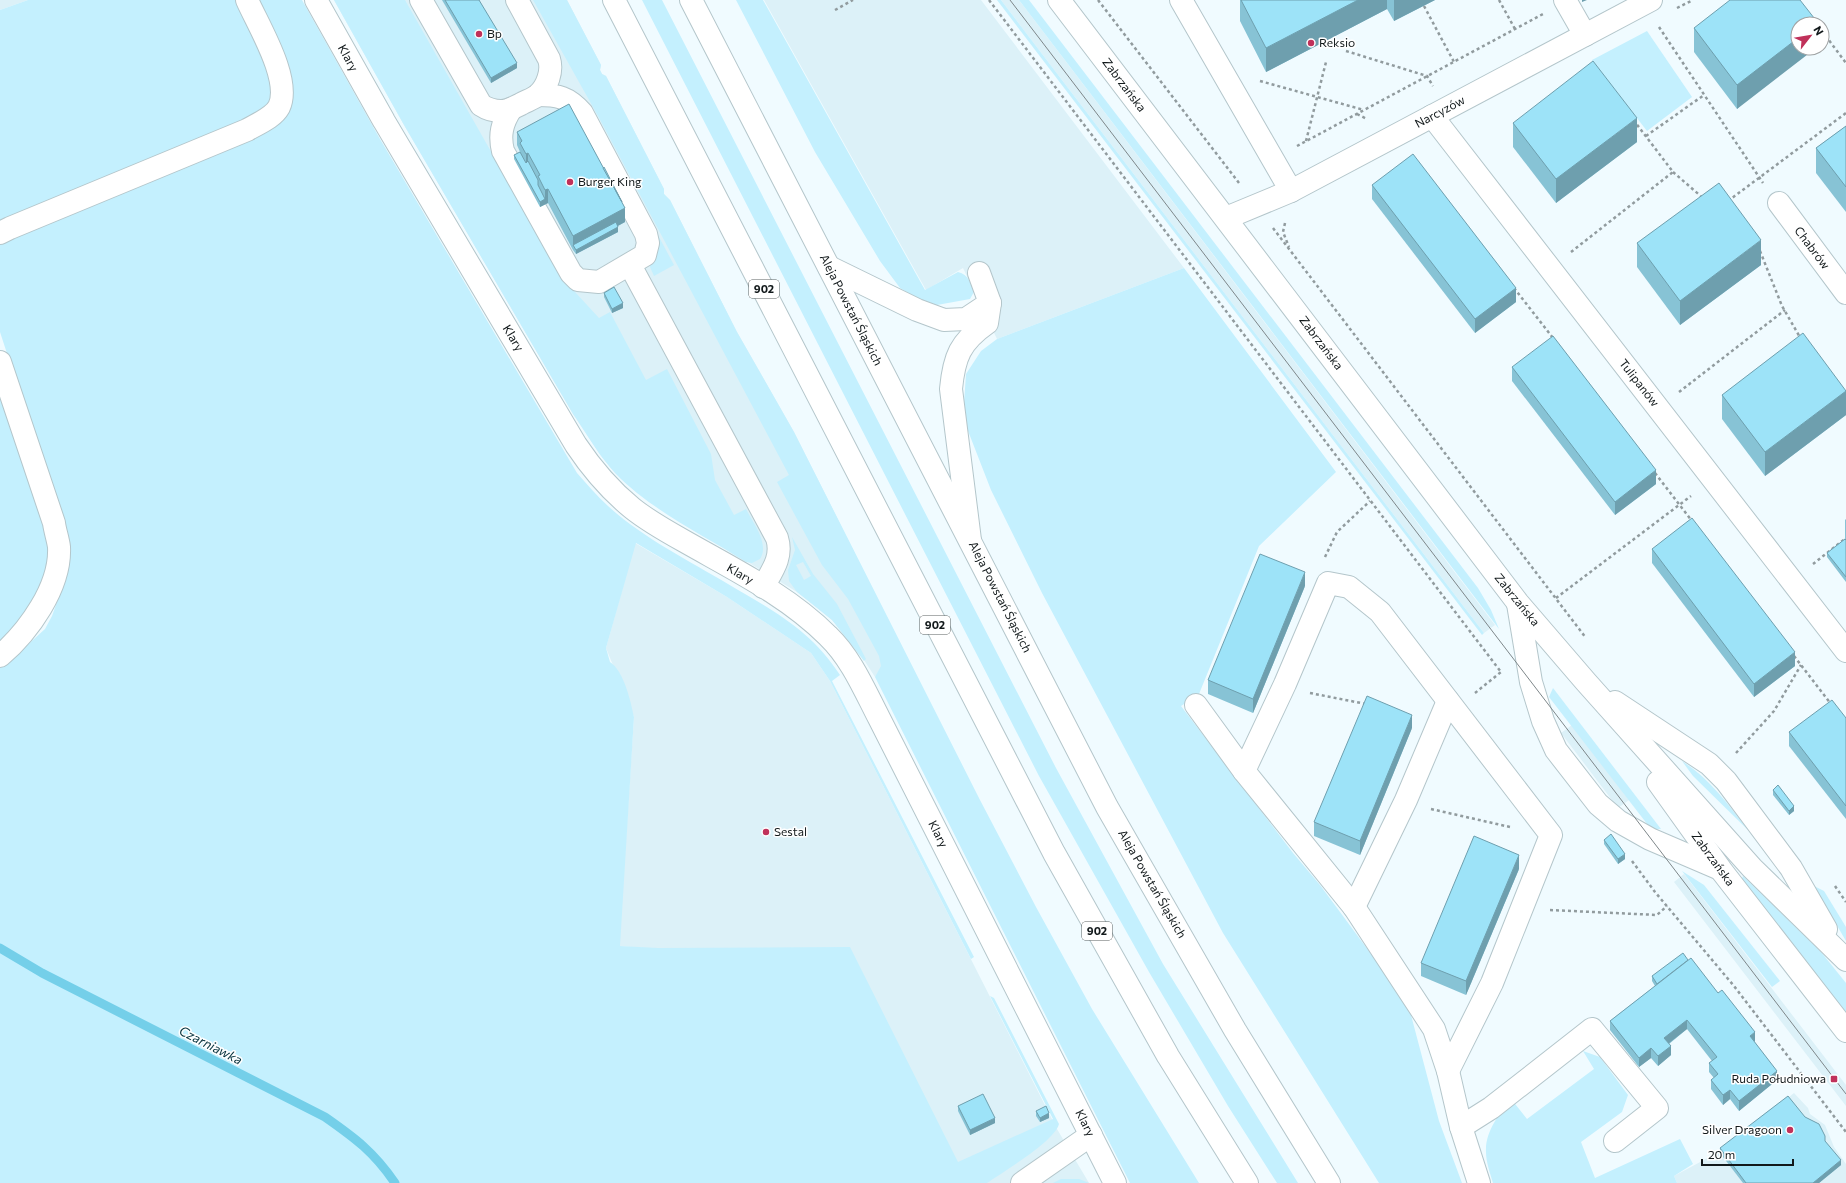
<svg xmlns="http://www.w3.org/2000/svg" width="1846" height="1183" font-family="Commissioner,sans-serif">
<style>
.built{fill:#dcf1f8}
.green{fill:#c4f0fe;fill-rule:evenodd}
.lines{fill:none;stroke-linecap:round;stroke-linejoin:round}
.stream{stroke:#74cfe9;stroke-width:9}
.minor-casing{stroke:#b4c6cb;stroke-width:24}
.major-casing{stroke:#b4c6cb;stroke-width:24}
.path{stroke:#919b9e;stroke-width:2.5;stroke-dasharray:3 3;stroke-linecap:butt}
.minor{stroke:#fff;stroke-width:22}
.major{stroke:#fff;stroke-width:22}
.tram{stroke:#7e878a;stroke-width:1}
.wall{fill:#87c3d5}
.shaded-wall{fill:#6e9fae}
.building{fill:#9de3f8;stroke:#6e9fae}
.poi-dot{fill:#c0315a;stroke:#fff;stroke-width:1.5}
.labels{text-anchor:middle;stroke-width:3;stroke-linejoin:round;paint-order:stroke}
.shield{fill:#fff;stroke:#595e5f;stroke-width:1}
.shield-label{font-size:11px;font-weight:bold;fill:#12191b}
.poi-label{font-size:12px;fill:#12191b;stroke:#fff;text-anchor:start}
.street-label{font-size:12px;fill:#12191b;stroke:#fff}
.water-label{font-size:13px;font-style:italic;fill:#05323d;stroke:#fff}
</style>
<rect width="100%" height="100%" fill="#f0fbff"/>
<g class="built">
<polygon points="0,0 28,0 0,10"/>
<polygon points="334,0 567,0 601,65 600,70 602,74 606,76 664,189 664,194 670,200 737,332 794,432 908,659 875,677 855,646 832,620 814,605 797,592 651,503 615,473 601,456 573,414 404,125"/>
<polygon points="764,0 981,0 1184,268 997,339 963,268 926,290"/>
<polygon points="1001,0 1019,0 1495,625 1484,633"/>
<polygon points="635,543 727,597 811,653 830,681 1057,1129 1089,1183 617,1183 658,949 619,946 634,717 606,648"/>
<polygon points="1572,725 1629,800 1618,808 1561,733"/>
<polygon points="1684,874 1846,1085 1846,1106 1674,882"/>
<polygon points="1794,1093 1808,1108 1810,1114 1825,1125 1834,1147 1846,1164 1846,1183 1677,1183 1674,1176 1717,1153"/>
</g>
<g class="green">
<path d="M28,0H238C247,21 274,71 273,91C273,102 265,110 258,117L0,224V10Z"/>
<path d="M256,0H302L380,139L577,473C587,484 597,496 608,506C643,538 688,560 728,584C772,610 811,630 840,675L832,681L974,957L971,959L830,681L811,653L727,597L636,543L606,648L610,662C624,671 631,702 634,717L620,946L658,948L850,947L958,1162L1053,1119L990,996L994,998L1059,1124C1054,1142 1004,1171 987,1183H0V668L12,659L45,629L52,616L62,588L63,525L0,332V245L13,235L283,118Z"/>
<path d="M334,0H405L564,280L599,318L610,312L646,380L667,369L711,454L715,480L734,515L746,509C753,523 770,544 760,559L752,563L746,562C703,535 651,510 616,474C599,456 587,434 573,414L404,125Z"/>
<polygon points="533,0 567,0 601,65 600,70 602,74 606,76 664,189 664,194 670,200 737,332 794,432 980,800 1036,907 1092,1009 1199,1183 1130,1183 875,677 881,666 879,656 848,599 822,565 777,482 789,475 598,116"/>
<polygon points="642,0 662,0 1056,768 1163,964 1298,1183 1277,1183 1228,1106 1149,972 1039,776"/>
<path d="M736,0H763L925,290L958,272C969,275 970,282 974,292L970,299L937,305L917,298L900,288L880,261L815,152Z"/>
<polygon points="997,0 1001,0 1484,633 1482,635"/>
<polygon points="1019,0 1029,0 1478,588 1491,610 1499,629"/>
<polygon points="1647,31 1692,97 1647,131 1592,60"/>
<polygon points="651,222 674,265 654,276 650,267"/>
<polygon points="1184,268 1336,472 1259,546 1199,694 1181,706 1293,853 1320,885 1377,962 1411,1015 1439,1121 1462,1183 1379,1183 1223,933 1042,593 991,490 963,418 966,374 981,351 997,339"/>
<polygon points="0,381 51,548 43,590 0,647"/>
<path d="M792,537L813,574L837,604L866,659L864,661L832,620L797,592L789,581L788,570L795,550ZM803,562L811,576L804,580L796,565Z"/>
<polygon points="1553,688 1661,829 1651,829 1549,697"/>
<path d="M1682,761C1710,779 1728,804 1748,830L1693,776Z"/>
<polygon points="1682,871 1704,885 1780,981 1772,987"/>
<polygon points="1743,876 1821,952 1846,983 1846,1014 1743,881 1742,879"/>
<polygon points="1814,886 1824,891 1846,927 1846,941"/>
<path d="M1583,1051L1600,1057L1628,1095L1622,1112L1581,1142L1595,1178L1680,1139L1693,1164L1674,1176L1677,1183H1493C1490,1173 1486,1162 1486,1152C1485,1132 1499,1113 1512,1100L1527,1119L1594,1069Z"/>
<polygon points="1061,1179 1079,1179 1089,1183 1053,1183"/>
</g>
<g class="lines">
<path class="stream" d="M0,948L42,973L325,1117C355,1138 374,1152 395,1183"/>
<g class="minor-casing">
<g id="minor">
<path d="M316,0L384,121L576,445C592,469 610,490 632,508C648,521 666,531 684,541C733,569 787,595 828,636C851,658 864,689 879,718L1115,1183"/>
<path d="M421,0L481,105C487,109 494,111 501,111C508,111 515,107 521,104C526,101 533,99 538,95C547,87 553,71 549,59L517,0"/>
<polyline points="1059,0 1518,603 1586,682 1752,868 1846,960"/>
<polyline points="1181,0 1291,191"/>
<polyline points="1565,0 1585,35"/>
<path d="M511,109C502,123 499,135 503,151L571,273L578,280L599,282L645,255L648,243L646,234L582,113C568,97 558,95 538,95"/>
<polyline points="1432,116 1846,651"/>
<polyline points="1779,203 1846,293"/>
<polyline points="1226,218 1291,191 1651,0"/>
<path d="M0,233L10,228L247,130C257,124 273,118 279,107C292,80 258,25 247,0"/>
<path d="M630,265L777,538C783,557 772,571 763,587"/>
<polyline points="829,267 917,310 944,320 966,319 990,303 979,273"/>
<path d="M0,362L54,523C55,531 58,539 59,547C61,587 28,632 0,656"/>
<path d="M970,540L951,389C954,357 960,342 987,323L990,303"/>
<polyline points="1518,604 1531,682 1543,721 1556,750 1598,804 1618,821 1650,839 1720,869"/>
<polyline points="1615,702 1709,764 1726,781 1791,868 1826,929"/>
<polyline points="1196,705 1244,771 1354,907 1434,1029 1448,1071 1461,1127 1479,1183"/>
<polyline points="1244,771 1285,684 1328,583 1349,587 1380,612 1551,835 1492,983 1448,1071"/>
<polyline points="1658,782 1721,870 1846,1031"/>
<polyline points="1354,907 1406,800 1448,701"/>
<polyline points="1461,1127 1491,1108 1592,1029 1657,1108 1615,1141"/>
<polyline points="1022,1183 1091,1135"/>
</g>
</g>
<g class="major-casing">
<g id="major">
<polyline points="614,0 1054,853 1168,1056 1247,1183"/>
<polyline points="691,0 1107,807 1235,1030 1329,1183"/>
</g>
</g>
<g class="path">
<polyline points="989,0 1501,672"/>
<polyline points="1098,0 1239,183"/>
<polyline points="1499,0 1515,29"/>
<polyline points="1424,6 1454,62"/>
<polyline points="1677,8 1693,0"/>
<polyline points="835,10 853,0"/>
<polyline points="1659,27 1763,183"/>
<polyline points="1822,31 1846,63"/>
<polyline points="1346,51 1427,76 1433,86"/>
<polyline points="1260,81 1364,110"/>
<polyline points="1357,114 1367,119"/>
<polyline points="1646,136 1704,95"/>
<polyline points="1306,141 1326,62"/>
<polyline points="1297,146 1543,14"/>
<polyline points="1673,172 1703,198"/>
<polyline points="1728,201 1846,113"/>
<polyline points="1285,223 1283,232 1289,247"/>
<polyline points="1273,228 1586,638"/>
<polyline points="1760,251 1782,306 1801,339"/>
<polyline points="1571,252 1673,172 1635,122"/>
<polyline points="1514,288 1553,338"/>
<polyline points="1679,392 1785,310"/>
<polyline points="1655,473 1692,521"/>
<polyline points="1325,557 1337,532 1370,501"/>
<polyline points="1813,564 1846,538"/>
<polyline points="1556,598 1691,496"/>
<polyline points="1794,656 1831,704"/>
<polyline points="1310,693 1366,704"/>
<polyline points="1475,693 1501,672"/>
<polyline points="1736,753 1774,711 1801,665"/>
<polyline points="1431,809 1510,827"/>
<polyline points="1632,861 1655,892 1734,986 1846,1132"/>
<polyline points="1835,886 1846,902"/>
<polyline points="1550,910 1657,915 1667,906"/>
</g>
<use href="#minor" class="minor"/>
<use href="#major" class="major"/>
<polyline class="tram" points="1010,0 1846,1094"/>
</g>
<g class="wall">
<polygon points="442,0 479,0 517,68 491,83"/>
<polygon points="1240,0 1435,0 1394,21 1387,9 1266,72 1240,21"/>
<polygon points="1818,24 1737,109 1694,52 1694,28"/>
<polygon points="1513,123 1637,142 1556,203 1513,147"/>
<polygon points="1846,126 1846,212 1816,173 1816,148"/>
<polygon points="517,132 622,204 625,222 618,226 618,232 576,254 573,250 548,203 540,207 514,159 514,155 520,152 517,145"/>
<polygon points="1372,185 1516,302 1475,333 1372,199"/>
<polygon points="1637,243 1761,265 1680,325 1637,267"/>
<polygon points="604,293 623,308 612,313 604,297"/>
<polygon points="1512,367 1656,484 1615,515 1512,381"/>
<polygon points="1846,390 1846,415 1765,476 1722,419 1722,395"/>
<polygon points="1846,519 1846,582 1827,557 1827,553 1845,539 1845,520"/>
<polygon points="1652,549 1795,666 1754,697 1652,563"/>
<polygon points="1305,586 1253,713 1208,694 1208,680"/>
<polygon points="1846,718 1846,819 1789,746 1789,732"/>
<polygon points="1412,728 1360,855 1314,836 1314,822"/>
<polygon points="1773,790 1794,811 1789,815 1773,795"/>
<polygon points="1604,840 1625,859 1618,864 1604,844"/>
<polygon points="1519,869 1466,995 1421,976 1421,963"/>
<polygon points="1652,976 1755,1041 1754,1041 1777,1080 1739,1111 1730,1099 1723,1105 1711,1089 1711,1080 1714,1078 1709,1072 1709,1063 1712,1061 1687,1029 1669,1044 1671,1055 1658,1066 1651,1058 1639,1067 1610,1030 1610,1021 1655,986 1652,981"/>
<polygon points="958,1106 995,1123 970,1135 958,1111"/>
<polygon points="1036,1111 1049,1118 1040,1122 1036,1116"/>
<polygon points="1825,1141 1841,1165 1819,1183 1743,1183 1720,1153 1720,1148"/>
</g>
<g class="shaded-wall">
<polygon points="1358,0 1387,0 1387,9 1266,72 1266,48"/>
<polygon points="1394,0 1435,0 1394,21"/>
<polygon points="1582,0 1587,0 1582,2"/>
<polygon points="1798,38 1798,48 1816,48 1737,109 1737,85"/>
<polygon points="517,63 517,68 491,83 491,78"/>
<polygon points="1637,118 1637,142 1556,203 1556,179"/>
<polygon points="528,153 528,166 526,167 526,154"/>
<polygon points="548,189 548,203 540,207 540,202 545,199 545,190"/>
<polygon points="625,208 625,222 576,248 573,245 573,250 573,236"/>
<polygon points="618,227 618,232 576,254 576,250"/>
<polygon points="1761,240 1761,265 1680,325 1680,301"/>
<polygon points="1516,288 1516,302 1475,333 1475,319"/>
<polygon points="623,303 623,308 612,313 612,309"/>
<polygon points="1846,391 1846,415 1765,476 1765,452"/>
<polygon points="1656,470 1656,484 1615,515 1615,502"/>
<polygon points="1305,572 1305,586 1253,713 1253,699"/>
<polygon points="1795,652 1795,666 1754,697 1754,684"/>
<polygon points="1412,715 1412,728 1360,855 1360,841"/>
<polygon points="1794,806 1794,811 1789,815 1789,811"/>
<polygon points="1625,854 1625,859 1618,864 1618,859"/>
<polygon points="1519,855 1519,869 1466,995 1466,981"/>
<polygon points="1687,1020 1687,1029 1664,1047 1664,1038"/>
<polygon points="1755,1032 1755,1041 1750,1045 1750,1036"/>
<polygon points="1671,1046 1671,1055 1658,1066 1658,1056"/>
<polygon points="1651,1048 1651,1058 1639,1067 1639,1058"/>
<polygon points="1777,1071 1777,1080 1739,1111 1739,1101"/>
<polygon points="1730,1090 1730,1099 1723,1105 1723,1095"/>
<polygon points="1049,1113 1049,1118 1040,1122 1040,1118"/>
<polygon points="995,1118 995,1123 970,1135 970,1130"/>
<polygon points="1841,1160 1841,1165 1819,1183 1813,1183"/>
</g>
<g class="building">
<polygon points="445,0 479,0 517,63 491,78"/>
<polygon points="1241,0 1358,0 1266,48"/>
<polygon points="1730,0 1800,0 1818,23 1816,24 1798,24 1798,38 1737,85 1694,28"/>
<polygon points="1593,61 1637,118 1556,179 1513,123"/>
<polygon points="569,104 625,208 573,236 548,189 545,190 538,176 540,175 528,153 526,154 520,143 522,141 517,132"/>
<polygon points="1846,126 1846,187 1816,148"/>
<polygon points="520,152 526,163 528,161 538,180 538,185 545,199 540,202 514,155"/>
<polygon points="1413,154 1516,288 1475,319 1372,185"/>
<polygon points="604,167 622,202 603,168"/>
<polygon points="1719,183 1761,240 1680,301 1637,243"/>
<polygon points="616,222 618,227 576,250 573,245"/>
<polygon points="614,287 623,303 612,309 604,293"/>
<polygon points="1803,333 1846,391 1765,452 1722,395"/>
<polygon points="1553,336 1656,470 1615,502 1512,367"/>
<polygon points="1692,518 1795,652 1754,684 1652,549"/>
<polygon points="1845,539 1846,540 1846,577 1827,553"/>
<polygon points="1260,554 1305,572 1253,699 1208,680"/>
<polygon points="1367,696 1412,715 1360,841 1314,822"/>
<polygon points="1832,700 1846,718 1846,806 1789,732"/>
<polygon points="1778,785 1794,806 1789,811 1773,790"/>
<polygon points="1611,834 1625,854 1618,859 1604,840"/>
<polygon points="1474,836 1519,855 1466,981 1421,963"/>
<polygon points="1683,953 1688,960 1657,984 1652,976"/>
<polygon points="1691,958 1718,993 1722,990 1755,1032 1750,1036 1777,1071 1739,1101 1730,1090 1723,1095 1711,1080 1718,1074 1709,1063 1717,1057 1687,1020 1664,1038 1671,1046 1658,1056 1651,1048 1639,1058 1610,1021"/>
<polygon points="983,1094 995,1118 970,1130 958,1106"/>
<polygon points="1788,1096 1805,1117 1819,1124 1825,1136 1825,1141 1841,1160 1813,1183 1746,1183 1720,1148"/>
<polygon points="1046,1106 1049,1113 1040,1118 1036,1111"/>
</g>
<g class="poi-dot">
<circle cx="479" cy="34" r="4"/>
<circle cx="1311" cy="43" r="4"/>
<circle cx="570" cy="182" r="4"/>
<circle cx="766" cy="832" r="4"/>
<rect x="1830" y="1075" width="8" height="8" rx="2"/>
<circle cx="1790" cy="1130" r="4"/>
</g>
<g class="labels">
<g class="shield">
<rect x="749" y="280" width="30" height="18" rx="3"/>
<rect x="920" y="616" width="30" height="18" rx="3"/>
<rect x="1082" y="922" width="30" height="18" rx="3"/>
</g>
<g class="shield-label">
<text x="764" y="293">902</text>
<text x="935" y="629">902</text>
<text x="1097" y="935">902</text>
</g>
<g class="poi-label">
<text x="487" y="38">Bp</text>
<text x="1319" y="47">Reksio</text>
<text x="578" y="186">Burger King</text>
<text x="774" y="836">Sestal</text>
<text x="1826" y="1083" text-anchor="end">Ruda Południowa</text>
<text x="1782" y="1134" text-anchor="end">Silver Dragoon</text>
</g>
<g class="street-label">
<text transform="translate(348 58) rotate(61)" y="4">Klary</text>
<text transform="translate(1124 85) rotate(53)" y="4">Zabrzańska</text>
<text transform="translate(1440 112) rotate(-28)" y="4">Narcyzów</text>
<text transform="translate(1812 248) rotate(53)" y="4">Chabrów</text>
<text transform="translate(851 310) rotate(63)" y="4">Aleja Powstań Śląskich</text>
<text transform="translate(513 338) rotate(59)" y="4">Klary</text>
<text transform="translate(1321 343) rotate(53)" y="4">Zabrzańska</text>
<text transform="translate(1639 383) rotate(52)" y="4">Tulipanów</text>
<text transform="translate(740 574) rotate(30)" y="4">Klary</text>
<text transform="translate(1000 597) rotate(63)" y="4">Aleja Powstań Śląskich</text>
<text transform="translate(1517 600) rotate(51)" y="4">Zabrzańska</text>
<text transform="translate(938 834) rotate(63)" y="4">Klary</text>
<text transform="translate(1713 859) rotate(54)" y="4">Zabrzańska</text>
<text transform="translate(1152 884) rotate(60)" y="4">Aleja Powstań Śląskich</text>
<text transform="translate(1085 1123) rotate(63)" y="4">Klary</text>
</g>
<g class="water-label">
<text transform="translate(211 1045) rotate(27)" y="5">Czarniawka</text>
</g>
</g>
<g transform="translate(1810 36) rotate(59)"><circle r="19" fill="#ffffff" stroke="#a0a3a4"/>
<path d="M0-3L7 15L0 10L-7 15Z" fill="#c0315a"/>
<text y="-6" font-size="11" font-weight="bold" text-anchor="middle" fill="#12191b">N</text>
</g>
<path d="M1702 1159v6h91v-6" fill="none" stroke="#12191b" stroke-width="2"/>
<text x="1708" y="1159" font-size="12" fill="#12191b" stroke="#ffffff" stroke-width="3" paint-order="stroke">20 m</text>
</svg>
